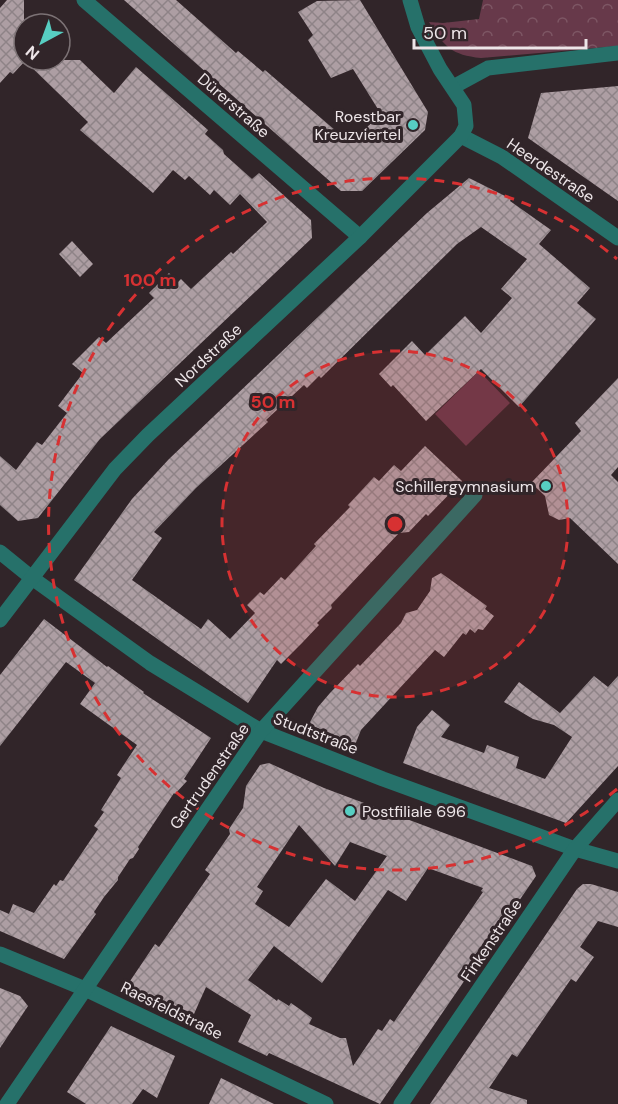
<svg xmlns="http://www.w3.org/2000/svg" width="618" height="1104" font-family="'DM Sans',sans-serif">
<style>
.forest{fill:url(#forest-crowns)}
.pitch{fill:#67394a}
.building{fill:url(#building-cross-hatch);fill-rule:evenodd}
.lines{fill:none;stroke-linecap:round;stroke-linejoin:round}
.minor{stroke:#26716a;stroke-width:15}
.ring{fill:none;stroke:#d73132;stroke-width:3;stroke-dasharray:10 8}
.poi-dot{fill:#57cec2;stroke:#312529;stroke-width:2}
.labels{text-anchor:middle;stroke-width:6;stroke-linejoin:round;paint-order:stroke}
.street-label{font-size:16px;fill:#ede5e8;stroke:#312529}
.poi-label{font-size:16px;fill:#ede5e8;stroke:#312529;text-anchor:end}
.centre{fill:#d73132;stroke:#312529;stroke-width:3}
.ring-label{font-size:18px;text-anchor:middle;font-weight:bold;fill:#d73132;stroke:#312529;stroke-width:6;stroke-linejoin:round;paint-order:stroke}
</style>
<defs>
<pattern id="forest-crowns" width="20" height="18" patternUnits="userSpaceOnUse" patternTransform="scale(1.5)"><rect width="20" height="18" fill="#67394a"/><path d="M2 6a3 3 0 1 1 6 0M12 15a3 3 0 1 1 6 0" fill="none" stroke="#7d5664"/></pattern>
<pattern id="building-cross-hatch" width="8" height="8" patternUnits="userSpaceOnUse" patternTransform="scale(1.5)"><rect width="8" height="8" fill="#ad9ea3"/><path d="M0 0l8 8M0 8l8-8" fill="none" stroke="#8e8387"/></pattern>
</defs>
<rect width="100%" height="100%" fill="#312529"/>
<path class="forest" d="M483,0H618V46L481,58C452,55 444,47 429,22L443,23L479,19Z"/>
<polygon class="pitch" points="479,371 510,403 466,446 435,414"/>
<g class="building">
<polygon points="7,0 24,0 24,62 13,74 10,72 0,83 0,8"/>
<polygon points="124,0 176,0 236,53 238,51 263,72 265,70 350,143 381,114 353,69 331,78 308,40 313,35 298,12 317,1 360,0 428,112 425,130 362,191 341,191"/>
<polygon points="24,60 80,60 114,93 136,67 208,130 205,134 223,150 224,154 252,179 259,173 311,220 312,238 100,439 38,518 18,521 0,505 0,456 16,470 37,442 42,445 67,413 58,406 83,373 72,364 99,337 106,343 154,298 149,293 169,273 178,282 181,279 191,289 231,252 233,254 267,222 240,194 230,205 214,190 210,195 189,176 185,180 173,170 153,193 80,130 88,122"/>
<polygon points="618,86 618,201 528,138 541,93"/>
<polygon points="469,178 511,199 510,201 551,230 539,244 590,288 577,303 596,319 519,407 481,369 426,421 393,385 391,387 379,374 412,341 425,355 465,316 481,333 512,298 501,289 527,259 481,227 457,244 321,378 319,376 307,388 304,385 266,420 268,422 196,488 154,532 162,538 132,580 201,629 208,619 230,639 255,613 247,605 260,592 264,595 281,577 285,580 316,546 314,544 350,507 348,505 374,477 379,481 394,465 401,471 425,446 462,481 428,516 426,514 409,532 399,533 331,605 332,608 317,623 319,625 302,643 281,664 277,660 248,703 74,580 132,499 169,459 427,213"/>
<polygon points="72,241 93,264 80,277 59,254"/>
<polygon points="618,378 618,467 611,475 618,482 618,564 570,518 559,520 549,515 545,496 531,483 581,431 575,423"/>
<polygon points="441,573 487,606 485,609 494,616 483,630 478,629 475,633 470,629 466,635 463,633 444,657 435,650 361,730 355,745 309,724 318,707 330,693 358,664 360,666 401,623 406,613 417,610 430,591 432,578"/>
<polygon points="44,619 107,667 108,666 144,692 143,693 211,738 184,779 187,781 175,794 174,793 138,847 139,849 133,858 130,859 118,877 118,880 104,897 94,912 96,914 64,959 0,931 0,910 9,914 13,904 34,913 54,884 56,886 60,880 63,881 98,829 94,826 104,812 101,810 121,778 117,775 137,745 80,704 95,683 66,662 0,746 0,675"/>
<polygon points="594,676 608,687 618,676 618,766 566,823 403,763 417,727 432,710 450,725 441,737 484,753 487,745 519,757 516,768 545,779 572,737 554,725 533,719 504,702 519,682 560,713"/>
<path d="M269,763L324,788L532,866L536,876L380,1104L269,1053L267,1056L238,1042L251,1015L206,987L194,1014L166,1002L165,1005L126,987L155,944L159,947L210,874L205,870L230,834L229,829L243,808L246,786L260,765ZM299,825L335,866L350,842L387,856L355,901L326,879L289,927L255,904L263,891L257,887ZM428,868L483,888L481,891L483,892L394,1022L390,1019L382,1031L378,1029L353,1066L346,1038H340L309,1024L312,1018L301,1010L291,1003L289,1006L278,999L277,1001L248,980L274,946L322,983L388,890L406,901Z"/>
<polygon points="583,884 591,884 618,892 618,927 598,921 580,947 594,957 576,982 571,979 517,1057 512,1054 489,1088 527,1100 527,1104 430,1104 577,889"/>
<polygon points="0,988 20,996 28,1006 0,1048"/>
<polygon points="111,1026 175,1056 157,1098 143,1089 132,1104 86,1104 67,1092"/>
<polygon points="221,1078 274,1104 209,1104"/>
</g>
<g class="lines">
<g class="minor">
<polyline points="84,0 360,237"/>
<polyline points="453,87 488,68 618,53"/>
<polyline points="461,136 502,157 618,238"/>
<polyline points="0,552 32,578 150,663 261,731 383,779 575,849 618,861"/>
<polyline points="0,620 115,469 148,435 360,237 461,136 466,126 464,105 440,69 418,27 410,0"/>
<polyline points="0,954 85,989 326,1104"/>
<polyline points="7,1104 261,731 475,495"/>
<polyline points="401,1104 575,849 618,800"/>
</g>
</g>
<circle cx="395" cy="524" r="173" fill="#d73132" fill-opacity=".12"/>
<g class="ring">
<circle cx="395" cy="524" r="173"/>
<path d="M617 789A346 346 0 1 1 617 259"/>
</g>
<g class="poi-dot">
<circle cx="413" cy="125" r="6"/>
<circle cx="546" cy="486" r="6"/>
<circle cx="350" cy="811" r="6"/>
</g>
<g class="labels">
<g class="street-label">
<text transform="translate(234 105) rotate(41)" y="6">Dürerstraße</text>
<text transform="translate(551 170) rotate(34)" y="6">Heerdestraße</text>
<text transform="translate(208 355) rotate(-43)" y="6">Nordstraße</text>
<text transform="translate(316 733) rotate(21)" y="6">Studtstraße</text>
<text transform="translate(209 776) rotate(-55)" y="6">Gertrudenstraße</text>
<text transform="translate(491 940) rotate(-56)" y="6">Finkenstraße</text>
<text transform="translate(172 1010) rotate(26)" y="6">Raesfeldstraße</text>
</g>
<g class="poi-label">
<text x="401" y="122">Roestbar<tspan x="401" dy="18">Kreuzviertel</tspan></text>
<text x="534" y="492">Schillergymnasium</text>
<text x="362" y="817" text-anchor="start">Postfiliale 696</text>
</g>
</g>
<circle cx="395" cy="524" r="9" class="centre"/>
<g class="ring-label">
<text x="150" y="286">100 m</text>
<text x="273" y="408">50 m</text>
</g>
<g transform="translate(42 42) rotate(221)"><circle r="28" fill="#312529" stroke="#7c7275" stroke-width="1.5"/>
<path d="M0-4.5L10 22L0 15L-10 22Z" fill="#57cec2"/>
<text y="-9" font-size="16" font-weight="bold" text-anchor="middle" fill="#ede5e8">N</text>
</g>
<path d="M414 39v9h172v-9" fill="none" stroke="#ede5e8" stroke-width="3"/>
<text x="423" y="39" font-size="18" fill="#ede5e8" stroke="#312529" stroke-width="4.5" paint-order="stroke">50 m</text>
</svg>
